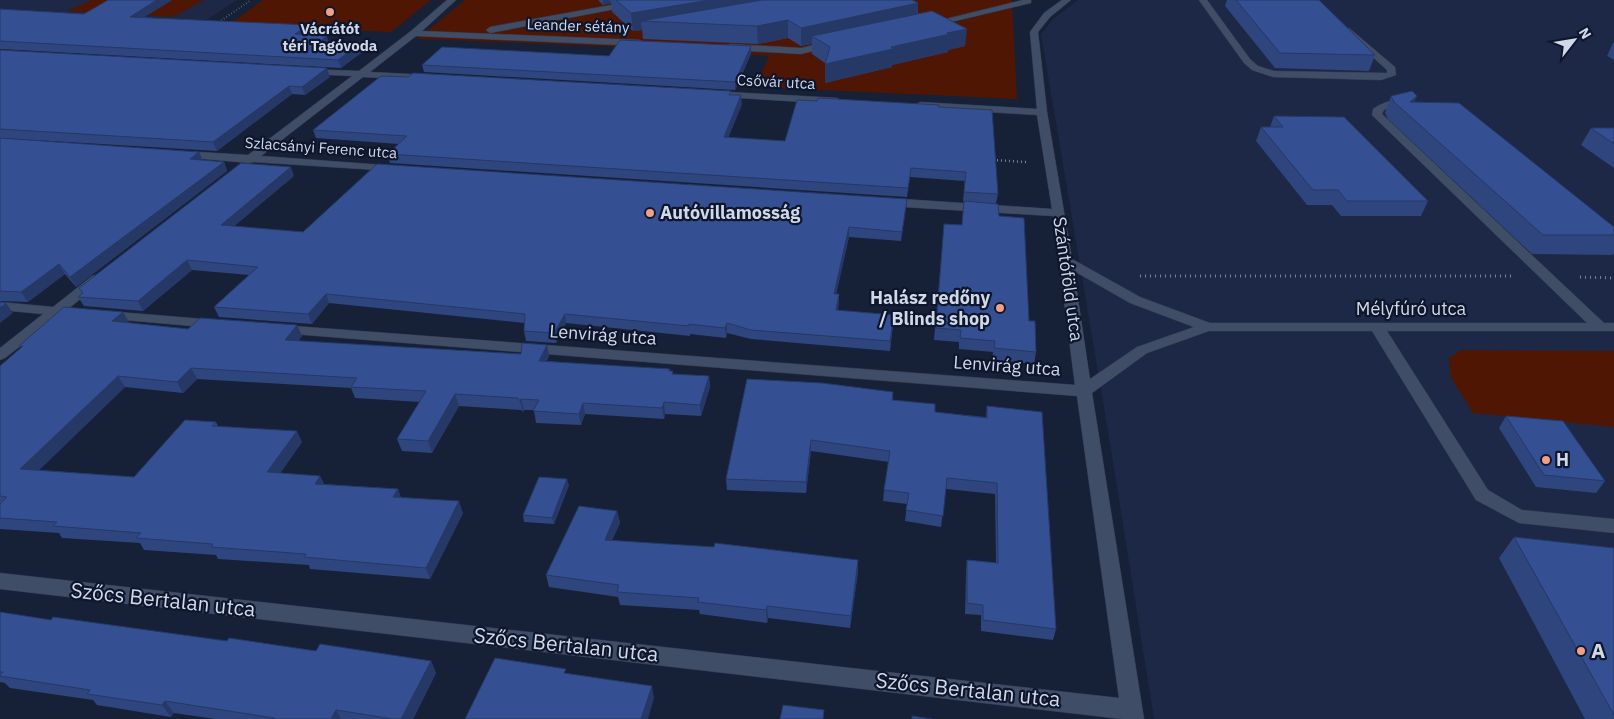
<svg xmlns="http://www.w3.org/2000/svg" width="1614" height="719" font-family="'IBM Plex Sans',sans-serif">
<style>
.built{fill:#1c2846}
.green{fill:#4f1703}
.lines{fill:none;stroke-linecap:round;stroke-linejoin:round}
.minor-casing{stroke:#343a4f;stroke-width:1}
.path-far2{stroke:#778094;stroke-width:2;stroke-dasharray:0.5 2.5;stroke-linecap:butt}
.path-far1{stroke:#778094;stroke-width:2.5;stroke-dasharray:1 3;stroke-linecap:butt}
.path{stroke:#778094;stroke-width:3;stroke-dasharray:1 4;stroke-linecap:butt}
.minor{fill:#404d67;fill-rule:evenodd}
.wall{fill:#2e457e}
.shaded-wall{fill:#253866}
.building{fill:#355092;stroke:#253866}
.poi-dot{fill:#f39f84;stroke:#0d162d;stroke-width:2}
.labels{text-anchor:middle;stroke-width:4.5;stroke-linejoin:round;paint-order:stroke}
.far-street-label{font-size:15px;fill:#d1d9e9;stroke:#0d162d}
.far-poi-label{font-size:15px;font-weight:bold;fill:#d1d9e9;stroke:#0d162d}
.poi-label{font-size:18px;font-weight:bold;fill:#d1d9e9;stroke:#0d162d;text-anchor:start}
.street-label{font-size:18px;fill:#d1d9e9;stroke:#0d162d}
.near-street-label{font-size:21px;fill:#d1d9e9;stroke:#0d162d}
.near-poi-label{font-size:21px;font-weight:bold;fill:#d1d9e9;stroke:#0d162d;text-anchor:start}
</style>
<rect width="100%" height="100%" fill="#162037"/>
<g class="built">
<polygon points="0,0 237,0 205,21 0,12"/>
<polygon points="1078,0 1614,0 1614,719 1154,719 1109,437 1041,34 1053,19"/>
</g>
<g class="green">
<polygon points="91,0 204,0 173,17 67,11"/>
<polygon points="263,0 431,0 391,32 228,25"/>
<polygon points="465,0 1012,0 1017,99 755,87 769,56 652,48 417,39"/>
<polygon points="1461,350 1614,351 1614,427 1473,413 1451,378 1449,358"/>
</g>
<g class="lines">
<g class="minor-casing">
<g id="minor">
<polygon points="447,0 456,0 422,31 640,40 644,43 640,46 416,36 370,72 428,75 433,78 431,80 363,77 261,156 397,166 399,168 397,170 393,171 253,162 249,163 182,157 177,154 182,151 248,155 352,76 308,74 303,71 305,69 359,71 411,31"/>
<polygon points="639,0 656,0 652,2 490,33 486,30 490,27"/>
<polygon points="1023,0 1031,0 1031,3 930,27 926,24"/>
<path d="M1062,0H1071L1050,17L1038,32L1047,112L1072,259L1140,297L1210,323H1587L1372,115L1373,109C1384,101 1399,98 1412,101V105L1391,107L1384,110L1382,114L1604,323H1614V331H1387L1488,490L1522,510L1614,519V533L1519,523L1476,500L1372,331H1209L1147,353L1092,393L1144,719H1122L0,589V573L1119,698L1077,396L280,333L275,332L273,329L275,326L280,325L1075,385L1053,216L887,206L881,202L887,198L1052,209L1037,115L920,108L915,105L920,102L1037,109L1030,32L1044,13ZM1074,271L1130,303L1194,327L1137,347L1090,379Z"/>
<polygon points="1199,0 1207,0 1250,59 1258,66 1274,71 1387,73 1387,70 1346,33 1345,31 1349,28 1395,67 1396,75 1381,80 1273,77 1252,70 1244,63"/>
<polygon points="831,41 834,42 834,46 801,54 730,50 726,47 730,44 801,48"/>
<polygon points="710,91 837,98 842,101 837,104 707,96 705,94"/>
<polygon points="97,275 102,276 104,279 102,282 69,308 83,310 85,313 83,316 59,316 5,358 0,360 0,348 43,314 0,310 0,302 53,307 92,276"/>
<polygon points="106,311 215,320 220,321 222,324 220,327 215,328 101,318 99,315 101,312"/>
</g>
</g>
<polyline class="path-far2" points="219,22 251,0"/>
<polyline class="path-far1" points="993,160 1027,162"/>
<g class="path">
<polyline points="1140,276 1513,276"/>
<polyline points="1580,277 1614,278"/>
</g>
<use href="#minor" class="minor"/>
</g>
<g class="wall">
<polygon points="172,0 144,17 311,33 309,35 328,41 365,50 341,68 0,49 0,9 84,14"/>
<polygon points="598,0 912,0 918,3 918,14 965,46 948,50 948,52 892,65 892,67 825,83 825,63 812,54 812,44 801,46 788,38 758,44 643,39 642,30 633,31 612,12 611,3 603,5"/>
<polygon points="1227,0 1319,0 1375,55 1369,71 1275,68 1225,6"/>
<polygon points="1613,43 1614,43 1614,60 1607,56"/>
<polygon points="0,50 330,77 305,95 292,94 217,151 0,138"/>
<polygon points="751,54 735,90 424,72 422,65 609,56"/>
<polygon points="731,95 742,104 728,138 785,141 939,107 998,194 996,203 999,216 1029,321 1036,352 1034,364 992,360 993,352 959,349 959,342 934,340 944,224 962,225 964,201 983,203 963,201 965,181 910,177 907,197 390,163 388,154 399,144 316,138 313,130"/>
<polygon points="1391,96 1417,96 1414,102 1614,227 1614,253 1613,255 1532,254 1388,119 1385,113"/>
<polygon points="1274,116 1428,201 1421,216 1341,216 1332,205 1307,205 1256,141 1261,127 1270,127"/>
<polygon points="1591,128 1614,128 1614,168 1581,145"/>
<polygon points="0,138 199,152 203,160 224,162 227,171 76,287 65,274 28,302 0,301"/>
<polygon points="294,176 234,226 303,232 907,199 901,241 849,237 836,294 839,294 838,310 893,324 890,351 751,339 727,333 726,338 690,334 690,336 566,323 556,343 526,341 524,331 524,323 329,303 312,324 219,317 214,307 249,275 192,270 143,311 84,306 78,297 82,293 79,288"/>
<polygon points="129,322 129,323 188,329 302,336 298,341 521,354 547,345 549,356 547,361 670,371 674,374 709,376 710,387 701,416 665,414 664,419 585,414 581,425 536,423 534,410 524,410 523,412 521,410 459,406 432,453 402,451 397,439 420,402 355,398 351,388 197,379 183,393 125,387 39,470 134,477 216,422 218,426 302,442 280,473 320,476 324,484 398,489 401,498 463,513 430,579 310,569 309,565 218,559 216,555 144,550 140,543 62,538 59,533 0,529 0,366 21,348 19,346"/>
<polygon points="893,392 893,400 935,412 986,417 987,406 1056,629 1053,640 981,631 981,615 965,614 966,571 967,560 996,563 995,494 946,489 941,527 905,521 907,504 883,501 884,490 889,462 811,451 806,493 727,490 726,479"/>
<polygon points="1506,416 1605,481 1596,493 1536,487 1499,428"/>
<polygon points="569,485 554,524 524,522 523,515"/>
<polygon points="617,511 620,523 612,540 858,560 858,572 850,628 768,618 767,623 700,614 699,610 620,605 618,597 549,587 546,575"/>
<polygon points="1514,537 1614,548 1614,719 1585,719 1499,558"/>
<polygon points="0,612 51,620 227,641 316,651 431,661 436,673 413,719 215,719 174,713 171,717 97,705 93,700 10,688 5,683 0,682"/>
</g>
<g class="shaded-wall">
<polygon points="157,0 172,0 133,24 130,17"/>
<polygon points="603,0 610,0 611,3 603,5"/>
<polygon points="710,0 815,0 641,21 642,30 633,31 631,13"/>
<polygon points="918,3 917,21 812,36 812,44 801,46 801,28"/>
<polygon points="788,20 788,38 758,44 757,26"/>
<polygon points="309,25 311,33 298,42 295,34"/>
<polygon points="967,29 965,46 948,50 948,52 892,65 892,67 825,83 825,64 947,33"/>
<polygon points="327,36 329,44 320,41"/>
<polygon points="362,42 365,50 341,68 338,60"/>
<polygon points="751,46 751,54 735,90 735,82"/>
<polygon points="327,68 330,77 305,95 302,87"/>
<polygon points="289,86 292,94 217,151 213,142"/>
<polygon points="741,95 742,104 725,146 724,137"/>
<polygon points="1417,96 1410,112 1410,102"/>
<polygon points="199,152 203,161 190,159"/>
<polygon points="224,162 227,171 76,287 70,277"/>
<polygon points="291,167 294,176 225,234 221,225"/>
<polygon points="907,199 906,208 901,241 902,232"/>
<polygon points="849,227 849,237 834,304 834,294"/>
<polygon points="187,260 192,270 143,311 138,301"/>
<polygon points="59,264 65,274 28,302 21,292"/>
<polygon points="326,294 329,303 312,324 308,314"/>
<polygon points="839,294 839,304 836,319 836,310"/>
<polygon points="6,303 13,313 0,323 0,308"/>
<polygon points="123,312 129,322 118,332 112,321"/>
<polygon points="565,314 566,323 556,343 554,333"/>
<polygon points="894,315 890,351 890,341"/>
<polygon points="727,323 727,333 726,338 725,328"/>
<polygon points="297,325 302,336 290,351 285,340"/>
<polygon points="547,345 549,356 542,372 539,361"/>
<polygon points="191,368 197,379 183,393 177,382"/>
<polygon points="118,376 125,387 29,480 20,469"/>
<polygon points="709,376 710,387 701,416 700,405"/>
<polygon points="455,394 459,406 432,453 428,441"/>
<polygon points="521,399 524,410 523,412 520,401"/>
<polygon points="664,402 665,414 664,419 662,408"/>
<polygon points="583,403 585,414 581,425 579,414"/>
<polygon points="297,431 302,442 273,484 267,472"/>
<polygon points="811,440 811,451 806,493 806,482"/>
<polygon points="320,476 326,487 315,484"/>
<polygon points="567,479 569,485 554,524 552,518"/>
<polygon points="398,489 402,501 393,497"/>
<polygon points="459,501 463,513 430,579 426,568"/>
<polygon points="617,511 620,523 607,552 605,540"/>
<polygon points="858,560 858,572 850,628 851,616"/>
<polygon points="767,606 768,618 767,623 766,610"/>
<polygon points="431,661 436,673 413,719 401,719"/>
<polygon points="652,686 654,698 648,719 641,719"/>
<polygon points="165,701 174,713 171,717 162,705"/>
<polygon points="336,710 341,719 331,719"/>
</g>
<g class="building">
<polygon points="108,0 157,0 130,17 309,25 295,34 327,36 320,41 362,42 338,60 0,41 0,9 84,14"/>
<polygon points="616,0 710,0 631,13"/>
<polygon points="762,0 912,0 918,3 801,28 788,20 757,26 641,21"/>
<polygon points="1236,0 1319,0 1375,55 1280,53"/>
<polygon points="932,11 967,29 947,33 950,34 891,47 893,49 825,64 830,47 812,36"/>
<polygon points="620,40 751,46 735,82 422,65 442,47 609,56"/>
<polygon points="0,50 327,68 302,87 289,86 213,142 0,129"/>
<polygon points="413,73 731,91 729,95 741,95 724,137 785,141 797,100 817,101 818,98 939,105 939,107 992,110 998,194 964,192 966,172 911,168 908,188 388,154 407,136 313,130 381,76 408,77"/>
<polygon points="1412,91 1417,96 1410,102 1459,103 1614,227 1614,235 1543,235 1394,102 1391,96"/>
<polygon points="1274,116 1344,117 1428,201 1347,201 1338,190 1313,190 1261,127 1283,127"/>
<polygon points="1591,128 1614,128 1614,144"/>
<polygon points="0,138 199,152 190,159 224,162 70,277 59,264 21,292 0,291"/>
<polygon points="241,163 291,167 221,225 303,232 377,164 907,199 902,232 849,227 834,294 839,294 836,310 894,315 890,341 751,330 727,323 725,328 689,324 689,326 565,314 554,333 524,331 525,314 326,294 308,314 214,307 258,267 187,260 138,301 78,297 83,293 79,288"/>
<polygon points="964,201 998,204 999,216 1024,218 1029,321 1035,321 1036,352 994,348 995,341 960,338 961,330 936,328 944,224 962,225"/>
<polygon points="0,302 6,303 0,308"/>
<polygon points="64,307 123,312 112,321 188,329 200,318 297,325 285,340 521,354 522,343 547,345 539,361 670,369 669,371 673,371 672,374 709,376 700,405 664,402 662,408 583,403 579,414 533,411 539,400 521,399 520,401 518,398 455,394 428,441 397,439 426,391 351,387 357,378 191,368 177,382 118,376 20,469 134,477 185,420 216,422 212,426 297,431 267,472 320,476 315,484 398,489 393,497 459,501 426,568 304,557 306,554 211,547 213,544 136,538 141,533 53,526 57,522 0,518 0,504 7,497 0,496 0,366 23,346 19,346"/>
<polygon points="747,379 822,383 893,392 892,400 935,404 935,412 987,418 987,406 1042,412 1056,629 983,620 983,605 967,603 967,560 998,563 997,483 947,478 943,516 906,510 909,493 884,490 890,451 811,440 806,482 726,479"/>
<polygon points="1506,416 1563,421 1605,481 1544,475"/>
<polygon points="539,477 567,479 552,518 523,515"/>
<polygon points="579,506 617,511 605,540 714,547 715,543 858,560 851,616 767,606 766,610 698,602 699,598 617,592 619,585 546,575"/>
<polygon points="1514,537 1614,548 1614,715"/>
<polygon points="0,612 51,620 53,617 227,641 229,638 316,651 320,644 431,661 401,719 393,719 336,710 331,719 274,719 274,718 165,701 162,705 87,694 90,690 0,676 0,675 3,672 0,672"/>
<polygon points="495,658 566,669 564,673 652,686 641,719 465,719"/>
<polygon points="783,705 824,710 823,719 780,719"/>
<polygon points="912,716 932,719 912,719"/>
</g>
<g class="poi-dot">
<circle cx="330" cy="12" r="5"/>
<circle cx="650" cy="213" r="5"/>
<circle cx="1000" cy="308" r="5"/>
<circle cx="1546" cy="460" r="5"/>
<circle cx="1581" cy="651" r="5"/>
</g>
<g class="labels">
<g class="far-street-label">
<text transform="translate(578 26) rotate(2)" y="5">Leander sétány</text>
<text transform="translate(776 82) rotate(3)" y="5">Csővár utca</text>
<text transform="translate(321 148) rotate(4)" y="5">Szlacsányi Ferenc utca</text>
</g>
<g class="far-poi-label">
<text x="330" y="34">Vácrátót<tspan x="330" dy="17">téri Tagóvoda</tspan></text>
</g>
<g class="poi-label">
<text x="660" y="219">Autóvillamosság</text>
<text x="990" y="304" text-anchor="end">Halász redőny<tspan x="990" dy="21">/ Blinds shop</tspan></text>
<text x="1556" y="466">H</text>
</g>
<g class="street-label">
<text transform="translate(1068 279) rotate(82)" y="6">Szántóföld utca</text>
<text x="1411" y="315">Mélyfúró utca</text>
<text transform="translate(603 335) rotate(4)" y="6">Lenvirág utca</text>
<text transform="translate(1007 366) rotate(4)" y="6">Lenvirág utca</text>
</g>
<g class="near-street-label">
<text transform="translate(163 600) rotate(6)" y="7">Szőcs Bertalan utca</text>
<text transform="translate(566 645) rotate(6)" y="7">Szőcs Bertalan utca</text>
<text transform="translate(968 690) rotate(6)" y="7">Szőcs Bertalan utca</text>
</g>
<g class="near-poi-label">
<text x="1591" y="658">A</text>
</g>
</g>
<g transform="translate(1574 40) rotate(59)" stroke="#0d162d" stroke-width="4" paint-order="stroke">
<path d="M0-4L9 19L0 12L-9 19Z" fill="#d1d9e9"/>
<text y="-8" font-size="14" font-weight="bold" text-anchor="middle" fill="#d1d9e9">N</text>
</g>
</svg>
